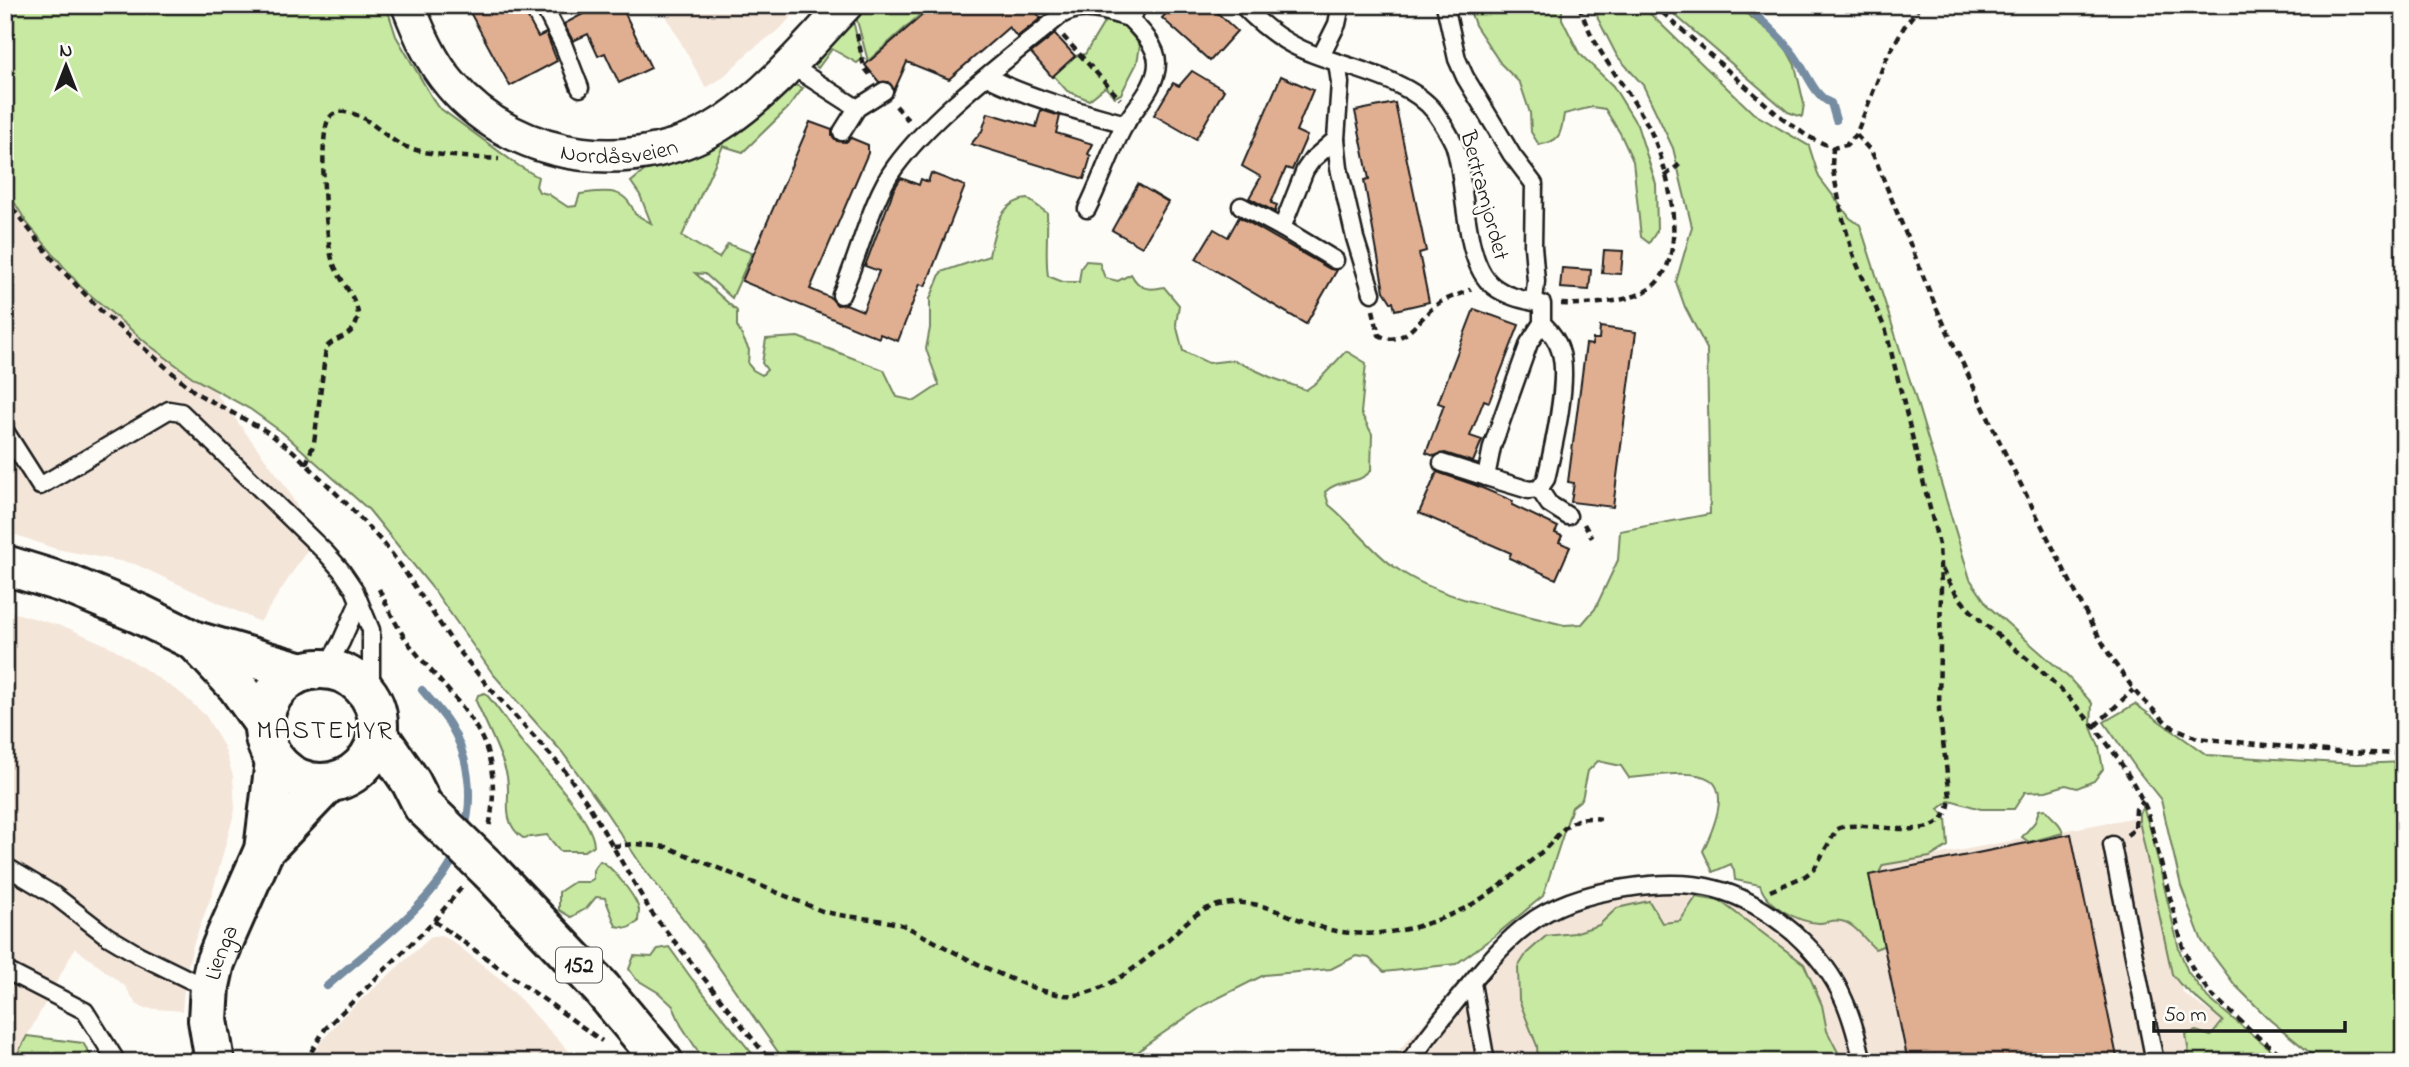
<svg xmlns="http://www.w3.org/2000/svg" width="2409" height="1067" font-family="'Indie Flower',sans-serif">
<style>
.built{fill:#f4e5d9}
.green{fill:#c7e9a2;stroke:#72825f;stroke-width:2}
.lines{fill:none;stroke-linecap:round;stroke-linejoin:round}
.stream{stroke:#748ca1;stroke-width:8}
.building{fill:#e0af92;stroke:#1c1c1c;stroke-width:2}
.lane-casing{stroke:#1c1c1c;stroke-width:21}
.street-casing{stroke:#1c1c1c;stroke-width:37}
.secondary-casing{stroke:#1c1c1c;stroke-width:44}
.primary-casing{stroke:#1c1c1c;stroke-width:44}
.path{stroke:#1c1c1c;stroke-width:4.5;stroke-dasharray:7 5;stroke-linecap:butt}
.lane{stroke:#fdfcf7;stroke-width:16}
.street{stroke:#fdfcf7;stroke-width:32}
.secondary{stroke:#fdfcf7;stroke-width:38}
.primary{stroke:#fdfcf7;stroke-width:38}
.primary-bridge-casing{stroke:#1c1c1c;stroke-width:44;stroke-linecap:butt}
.primary-bridge{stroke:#fdfcf7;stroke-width:38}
.labels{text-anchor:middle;stroke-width:5;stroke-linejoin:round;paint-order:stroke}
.shield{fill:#fdfcf7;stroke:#605f5e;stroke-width:2}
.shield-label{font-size:21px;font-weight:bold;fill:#1c1c1c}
.street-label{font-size:23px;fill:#1c1c1c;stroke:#fdfcf7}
.quarter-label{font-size:26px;letter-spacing:2px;fill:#1c1c1c;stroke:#fdfcf7}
</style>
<rect width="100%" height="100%" fill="#fdfcf7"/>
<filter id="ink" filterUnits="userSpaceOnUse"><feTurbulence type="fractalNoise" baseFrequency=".0143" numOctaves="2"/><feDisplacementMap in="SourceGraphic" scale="14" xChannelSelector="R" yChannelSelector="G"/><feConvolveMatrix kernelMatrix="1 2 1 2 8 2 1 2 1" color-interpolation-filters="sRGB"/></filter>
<g filter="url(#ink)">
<g class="built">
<polygon points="660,5 801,5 781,28 750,51 722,78 706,88"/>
<polygon points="5,113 285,485 315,538 260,622 135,564 56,549 5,531"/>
<polygon points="5,610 68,628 113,648 182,694 206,716 224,747 233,776 235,810 212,894 193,945 185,978 182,1011 144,1008 136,1004 125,986 75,948 13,1062 5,1062"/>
<polygon points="2142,816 2183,993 2232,1028 2273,1062 1388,1062 1511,928 1552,897 1596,881 1646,876 1700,878 1750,890 1796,919 1867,909 1862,869"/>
<polygon points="440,935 452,941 503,981 579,1062 310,1062 317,1047 342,1017 430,938"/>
</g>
<g class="green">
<path d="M5,5H386L396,36L437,106L519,166L538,177L536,186L539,192L548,194L568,207L576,206L580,194C605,191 625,186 635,214L651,223L640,195L631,182L650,166L789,83L803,88L788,108L743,152L723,146L682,236L719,258L728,244L752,253L732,298L705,274L695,273L737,311V326L749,350L748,364L753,370L762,375L767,370L762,363L766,339L798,337L884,370L897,397L915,401L939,385L926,349L930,328V299L941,272L989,256C994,231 999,201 1028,199L1047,213C1048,235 1045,256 1048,276L1063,282H1079L1081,268L1086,261L1099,262L1105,278L1118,281L1131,274C1139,289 1148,291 1164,287L1179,305L1176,324L1183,351L1208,363L1234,360L1270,377L1306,390L1317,382L1346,351L1366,363L1361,413L1372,434L1371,471C1357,486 1339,478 1325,492L1329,505C1353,524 1371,551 1396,568C1439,599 1512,611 1564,625L1582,624L1595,609L1618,560L1620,531L1710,514L1707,349L1685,307L1676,282L1692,227L1673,148L1643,85L1617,56L1598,19L1595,5H1641L1753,113L1809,146L1819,177L1850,218L1860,225L1914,393L1970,579L1989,607L2068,677L2092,703L2091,727L2099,747L2103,769L2094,781L2077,788L2066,785L2046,791L2025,792L2014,809H1981L1950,800L1939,809L1946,818L1948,846L1930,857L1883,865L1877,877L1888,944L1875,949C1865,940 1854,923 1841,921C1834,919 1826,923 1819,923C1798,922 1766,906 1760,885L1735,880L1734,871L1731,864L1713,872L1703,851C1745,762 1699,771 1629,778L1621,766L1598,761L1588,771L1582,799L1572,807L1543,896L1496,935L1456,964L1384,972L1369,958L1356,956L1331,969L1264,975L1204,1005L1146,1045L1127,1062H785L702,943L642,866L606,812L562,752L493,674L434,590L369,510L283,433L250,409L195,379L149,345L80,286L27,223L8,192L5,176Z"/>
<polygon points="879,5 931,5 868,61 855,13"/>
<path d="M1468,5H1562V19L1579,53L1613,86L1637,125L1656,184L1657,231L1649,243L1641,237L1633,161L1620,133L1605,109L1592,107L1564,114C1561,134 1561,141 1539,145L1531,132L1530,113L1520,83L1501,64L1475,25Z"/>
<polygon points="1667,5 1735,5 1769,31 1783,43 1795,65 1804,104 1802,117 1788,112 1675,15"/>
<polygon points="852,16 862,59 857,63 832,49 818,68 810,61"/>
<polygon points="1105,21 1124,26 1140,45 1137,63 1121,94 1115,97 1105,87 1089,100 1067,91 1053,75 1075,56 1085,54"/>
<path d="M485,693C499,708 508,725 521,741C538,763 594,819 594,846L584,851H560L547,835L523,838C498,820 513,796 506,772C499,748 486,724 476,701L478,695Z"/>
<polygon points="2135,704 2207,755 2357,764 2404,762 2404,1062 2321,1062 2270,1020 2235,985 2202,941 2181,886 2161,800 2138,771 2104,722"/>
<polygon points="2143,807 2151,831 2179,949 2188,972 2208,998 2285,1062 2190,1062 2186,1034 2196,1031 2211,1036 2223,1021 2180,984 2172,974 2139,821 2139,813"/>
<path d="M2045,809C2051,818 2061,822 2063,833L2029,842L2022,837L2035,822L2039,810Z"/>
<path d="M600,861C611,865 637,898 639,910C639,913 638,919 638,922L628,928L616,926L605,898L596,897L587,908L571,917L559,910V892L574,882H588L593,879V870Z"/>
<polygon points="1696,897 1720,901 1804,964 1822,1005 1827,1031 1843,1062 1538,1062 1537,1046 1519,1000 1518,967 1527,953 1546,936 1574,933 1599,925 1617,908 1649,901 1662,923 1680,921"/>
<polygon points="669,947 692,979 759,1062 705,1062 681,1025 673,1006 659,993 636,979 629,969 634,956 652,957 658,949"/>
<polygon points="27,1036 83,1043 95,1062 13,1062"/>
</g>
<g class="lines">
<g class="stream">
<path d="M1744,5C1761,19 1778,34 1792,52C1805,67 1813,96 1831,103L1836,120"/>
<path d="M422,690C431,701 442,712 450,725C469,756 474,797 464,832"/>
<path d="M327,986C370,948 431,906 456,854"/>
</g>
</g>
<g class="building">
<polygon points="466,5 521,5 538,37 546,33 557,61 510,86"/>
<polygon points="582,5 621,5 651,68 619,83 605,53 598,56 588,34 573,41 564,24 585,13"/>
<polygon points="934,5 1034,5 1031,7 1041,18 1017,37 1009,27 949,79 907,62 894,91 889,82 879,82 865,65"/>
<polygon points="1174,5 1209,5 1237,31 1210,61 1162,18"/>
<polygon points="1055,34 1075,56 1052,77 1031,53"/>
<polygon points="1192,71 1224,90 1196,139 1154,115 1173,83 1179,86"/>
<polygon points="1281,76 1313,90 1296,131 1307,136 1292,170 1286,168 1271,203 1277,205 1275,212 1249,198 1261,177 1242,166"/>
<polygon points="1395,103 1426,251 1419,253 1429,302 1395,310 1393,302 1391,302 1384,291 1364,180 1369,179 1355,111"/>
<polygon points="1041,110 1060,116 1056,133 1093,144 1088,154 1091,156 1084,179 971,144 982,131 988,113 1036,127"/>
<polygon points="810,122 832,130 832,136 837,141 846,142 851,138 868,145 868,153 810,289 831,298 837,305 846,304 863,311 879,271 865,266 894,189 901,178 919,185 921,179 928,182 931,173 965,186 928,280 925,286 920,284 898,341 880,334 879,338 742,281"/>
<polygon points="1138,184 1168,202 1142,247 1112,230"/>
<polygon points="1239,217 1330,269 1337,270 1306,324 1196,259 1214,229 1228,237"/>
<polygon points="1604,250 1623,251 1621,274 1602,273"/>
<polygon points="1562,268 1591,270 1589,290 1560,288"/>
<polygon points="1474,309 1519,325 1489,402 1484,400 1470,436 1482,440 1473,462 1445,453 1434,456 1426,453 1444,405 1438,403"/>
<polygon points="1600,327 1636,332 1613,507 1571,502 1574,483 1568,482 1586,344 1592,345 1593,339 1599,339"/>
<polygon points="1437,472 1475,485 1513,501 1512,505 1558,527 1555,533 1562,536 1559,542 1570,547 1556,579 1509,558 1511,553 1419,513"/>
<polygon points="2071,834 2118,1062 1908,1062 1869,875"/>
</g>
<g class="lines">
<g class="lane-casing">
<g id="lane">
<polyline points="543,5 563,44 580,88"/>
<path d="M1242,5C1259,23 1279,39 1301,49C1342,68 1407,76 1435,112C1442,122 1449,133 1454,144C1467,180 1462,262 1493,286C1507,297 1525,300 1542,304V323L1529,343L1492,447L1486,477L1529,490L1539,489L1546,479C1553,449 1570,378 1560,350C1557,339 1550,331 1542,323"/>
<polyline points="1445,5 1457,59 1465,77 1512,155 1534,184 1533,246 1536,281 1534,302"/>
<polyline points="1321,56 1337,24 1341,5"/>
<polyline points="1337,62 1340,83 1336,139 1339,168 1355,238 1372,293"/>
<polyline points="790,65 857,108"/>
<path d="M987,77C1032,99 1078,111 1126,124"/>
<polyline points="842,132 857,108 884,91"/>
<polyline points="1241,206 1282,228"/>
<path d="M1087,209C1100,183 1109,155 1122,130C1133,108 1157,88 1157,63C1157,46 1140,29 1129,18L1140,5"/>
<polyline points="1335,260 1282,228 1305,170 1312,160 1336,139"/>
<path d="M841,295C859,257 871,199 895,167C935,112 1009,59 1061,15C1083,3 1106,11 1129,18"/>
<polyline points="5,431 40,486 169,410 181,412 326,553 341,570 354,589 371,630 371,700"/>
<polyline points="1442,463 1486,477"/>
<polyline points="1539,489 1549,504 1568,516"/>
<polyline points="325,670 341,642 358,604"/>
<polyline points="2112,845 2155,1062"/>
<polyline points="5,866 54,895 107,936 139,955 190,980 210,986"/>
<polyline points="5,970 85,1011 117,1062"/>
<polyline points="1472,983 1486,1062"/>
<path d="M1409,1062C1430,1033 1452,1006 1475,978C1491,959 1507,940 1527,925C1555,903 1591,893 1626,888C1695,877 1740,887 1794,933C1815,952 1833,974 1844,1000C1853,1020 1858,1041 1863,1062"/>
</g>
</g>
<g class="street-casing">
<g id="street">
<path id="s1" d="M408,5C419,33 431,62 451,85C518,164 642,178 727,120C772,89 808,45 846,5"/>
</g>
</g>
<g class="secondary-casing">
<g id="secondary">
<polyline points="264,850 328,783"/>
<path id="s2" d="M215,1062L208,1020L210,986L215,963L226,936L264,850L275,761"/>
</g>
</g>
<g class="primary-casing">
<g id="primary">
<polyline points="5,565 70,585 140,614 195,641 302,672"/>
<polyline points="197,643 237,686 264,724"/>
<circle cx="321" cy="726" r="57"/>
<polyline points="377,733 411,782 423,806"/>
<polyline points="491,872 602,989 663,1062"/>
</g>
</g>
<g class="path">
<polyline points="1654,5 1777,114 1807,136 1833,148 1846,145 1856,135 1886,59 1904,27 1921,5"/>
<polyline points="857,34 864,67 872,77"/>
<polyline points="1063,36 1120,99"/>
<polyline points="896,106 908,120"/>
<polyline points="1856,135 1871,151 1876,161 1935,305 2005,453 2091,623 2113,661 2138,695 2169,725 2197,738 2337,752 2404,754"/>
<polyline points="1665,176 1680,164"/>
<polyline points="5,199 59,267 103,313 196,393 266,431 293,451 346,503 385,545 401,566 455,646 487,685 565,771 588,804 651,912 771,1062"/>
<path d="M1561,304C1585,305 1629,303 1649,289C1694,259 1667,159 1645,120C1623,82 1593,49 1579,5"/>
<path d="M1373,310L1379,335C1405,350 1420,315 1439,303C1449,297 1461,295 1471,289"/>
<path d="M306,464L314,443L326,348C336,335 355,339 358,316C359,300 337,278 332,259C326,238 317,132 330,117C333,113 340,111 345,112C368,114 384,138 404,146C433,157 469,157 499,159"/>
<polyline points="1584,524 1592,538"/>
<path d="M1942,569C1964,616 2002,636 2039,669C2083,709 2122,756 2147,810L2183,947L2195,974L2212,995L2258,1037L2291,1062"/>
<path d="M379,589C388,608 397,628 410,645C460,710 507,734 489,828"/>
<polyline points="2095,726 2133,690"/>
<polyline points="2127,835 2135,829 2136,809 2143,801"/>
<path d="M613,846L636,844L667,847L822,911C850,919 877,917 905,926C942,945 1037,1000 1075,995C1108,991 1138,966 1162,945C1186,924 1197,905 1233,903C1262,901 1287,916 1314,925C1364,943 1420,931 1467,907C1495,892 1520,870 1544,850C1554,841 1562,827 1575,821C1583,817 1593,818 1601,819"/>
<path d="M1770,891L1805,876L1814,869L1837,829C1868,815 1947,854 1950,797L1939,710L1941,585L1939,545L1886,331L1853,255L1842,215L1832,166L1833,148"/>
<polyline points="434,921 602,1041"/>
<polyline points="305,1062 325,1029 434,921 462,887"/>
</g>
<use href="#lane" class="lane"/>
<use href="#street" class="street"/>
<use href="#secondary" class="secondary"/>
<use href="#primary" class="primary"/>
<g class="primary-bridge-casing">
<polyline id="primary-bridge" points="423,806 491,872"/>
</g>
<use href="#primary-bridge" class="primary-bridge"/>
</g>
</g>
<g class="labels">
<rect class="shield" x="556" y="947.5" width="46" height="35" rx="5"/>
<g class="shield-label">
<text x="579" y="972">152</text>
</g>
<g class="street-label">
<text dy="8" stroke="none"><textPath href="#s1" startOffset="280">Nordåsveien</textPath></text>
<text transform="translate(1486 195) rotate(75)" y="8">Bertramjordet</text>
<text dy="8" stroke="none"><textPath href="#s2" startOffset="112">Lienga</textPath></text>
</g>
<g class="quarter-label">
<text x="325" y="738">MASTEMYR</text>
</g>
</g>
<rect width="2409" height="1067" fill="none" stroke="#fdfcf7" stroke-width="28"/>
<rect x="14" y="14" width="2381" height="1039" fill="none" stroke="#1c1c1c" stroke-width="2.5" filter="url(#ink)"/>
<g transform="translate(66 66)" stroke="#fdfcf7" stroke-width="5" paint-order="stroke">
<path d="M0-5L12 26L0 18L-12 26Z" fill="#1c1c1c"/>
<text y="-10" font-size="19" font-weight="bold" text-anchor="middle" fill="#1c1c1c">N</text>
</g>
<path d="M2154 1021v10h191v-10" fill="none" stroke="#1c1c1c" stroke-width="3.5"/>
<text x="2164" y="1021" font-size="21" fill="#1c1c1c" stroke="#fdfcf7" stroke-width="5" paint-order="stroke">50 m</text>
</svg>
